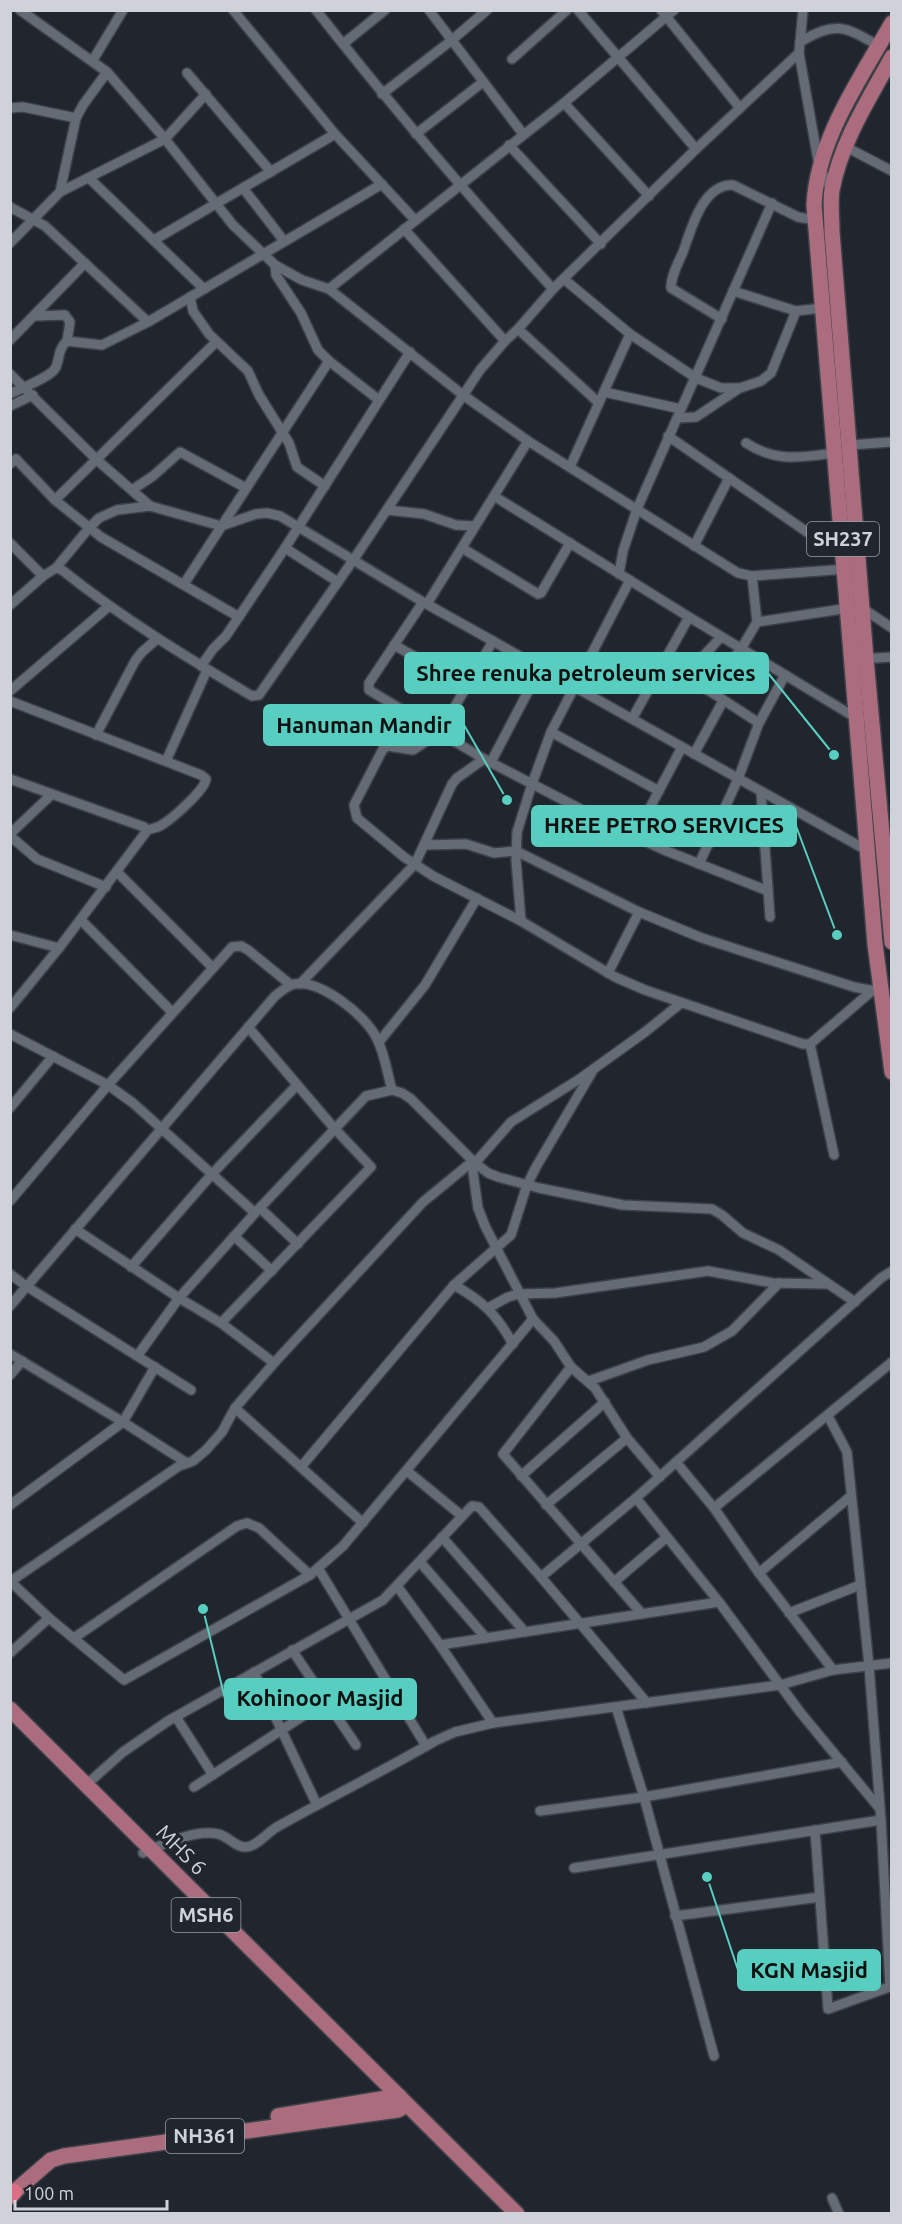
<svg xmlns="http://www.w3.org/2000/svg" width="902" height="2224" font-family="Ubuntu,sans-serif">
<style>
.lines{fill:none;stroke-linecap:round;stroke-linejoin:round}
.street-casing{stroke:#3e4248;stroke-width:12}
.primary-casing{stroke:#3e4248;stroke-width:18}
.highway-casing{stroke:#3e4248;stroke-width:20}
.street{stroke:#656b74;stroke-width:9}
.primary{stroke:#ab6d7d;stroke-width:15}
.highway{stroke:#da6e83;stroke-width:16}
.labels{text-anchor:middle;stroke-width:6;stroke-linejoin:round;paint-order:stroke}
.shield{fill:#21262e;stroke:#9b9ea5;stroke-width:1.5}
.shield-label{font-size:20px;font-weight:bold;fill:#cfd2d8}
.street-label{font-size:21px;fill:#cfd2d8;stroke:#21262e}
.leader{fill:none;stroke:#58cec0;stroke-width:2}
.callout-dot{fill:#58cec0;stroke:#21262e;stroke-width:2}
.callout{fill:#58cec0;stroke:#58cec0;stroke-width:2}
.callout-label{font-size:22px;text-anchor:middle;font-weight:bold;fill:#111}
</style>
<rect width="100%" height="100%" fill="#21262e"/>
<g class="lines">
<g class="street-casing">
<g id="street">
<polyline points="20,10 107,72 165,139 233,225 275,265 302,280 329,289 463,395 528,441 738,573 752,576 847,569"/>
<polyline points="233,10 335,134 415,220"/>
<path d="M316,10C392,107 471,199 553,289"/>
<polyline points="429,10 523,134"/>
<polyline points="578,10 696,149"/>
<polyline points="661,10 740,108"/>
<polyline points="803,10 799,53 819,166 832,192"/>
<path d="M800,42C836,21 844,26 879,46"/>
<polyline points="343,44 385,10"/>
<polyline points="512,59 567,10"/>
<polyline points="93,60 123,10"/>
<polyline points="187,73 271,172"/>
<polyline points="382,94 452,40 487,10"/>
<polyline points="564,103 649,196"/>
<polyline points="10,108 23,107 76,118"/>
<polyline points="416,134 483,82"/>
<polyline points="509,145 601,244"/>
<polyline points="846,147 892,171"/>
<polyline points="89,178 204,289"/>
<polyline points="243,188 284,241"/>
<polyline points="60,192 76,118 83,105 107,72"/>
<polyline points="10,207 45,226 148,322"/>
<polyline points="404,229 505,341"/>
<polyline points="154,240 335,134"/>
<polyline points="10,243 60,192 165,139 206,94"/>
<polyline points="275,265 276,275 301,313 318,350 329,361"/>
<polyline points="565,280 630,334 696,378 721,388 740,388 761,381 771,373 796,311"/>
<polyline points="329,289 564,103 674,10"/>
<polyline points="733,291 796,311 822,308"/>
<polyline points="190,297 193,311 209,334 248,371 259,395 289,443 297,467 325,486"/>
<polyline points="34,316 65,315 70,322 67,341"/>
<path d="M722,319L671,288C671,276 678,263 683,252C691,230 702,184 733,185L798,217L815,220"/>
<polyline points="518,329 599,403"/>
<polyline points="10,340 85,263"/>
<polyline points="10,374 97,460 150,506"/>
<polyline points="604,392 681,409"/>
<path d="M10,394C21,388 52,377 56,367C60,357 58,349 67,341L102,345L148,322L382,184"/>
<polyline points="10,406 33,395"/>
<polyline points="677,418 696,417 738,389"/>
<polyline points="668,436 807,532 827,542 843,543"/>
<path d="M746,443C777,463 801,457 835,453"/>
<polyline points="849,445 892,442"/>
<polyline points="10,464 16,459 55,500 216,342"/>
<polyline points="570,467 630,334"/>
<polyline points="132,490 153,476 180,452 246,488"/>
<polyline points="494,496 689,617 858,719"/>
<polyline points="55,500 101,537 239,617"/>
<polyline points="387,510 424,514 456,525 475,526"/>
<polyline points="10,543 43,576"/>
<polyline points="694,546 729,478"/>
<polyline points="285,548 338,582"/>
<polyline points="462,548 538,594 541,593 570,543"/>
<polyline points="56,568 89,528 99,518 117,510 150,506 221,526 256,514 267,513 280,516 423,602 868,851"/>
<polyline points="619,574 623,551 637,509 772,203"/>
<polyline points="752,576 757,622"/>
<polyline points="184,584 329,361 379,400"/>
<polyline points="423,602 369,683 369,690 484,759 623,831 664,850 768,891"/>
<polyline points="427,604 528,441"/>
<path d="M10,605L43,576L56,568L62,570C122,618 186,657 252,696L259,695L354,559L480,370L505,341L518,329L553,289L696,149L799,53"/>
<polyline points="862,608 892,628"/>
<polyline points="493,641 440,732 413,750 388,746 383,749 354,805 357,818 404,857 433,876 521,921 615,977 645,990 803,1044 810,1044 873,990"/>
<polyline points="394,645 467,686"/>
<polyline points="861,659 892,657"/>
<polyline points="201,666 213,649 226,636 285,548 410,352"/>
<polyline points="661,667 708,690 759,723"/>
<polyline points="684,677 721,637"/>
<polyline points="708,690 741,649 757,622 849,608"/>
<polyline points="10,691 108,607"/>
<path d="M10,701L201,775L206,779C205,790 171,820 160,826C156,828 151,829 146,830"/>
<polyline points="632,719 689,617"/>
<polyline points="551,732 659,791"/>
<polyline points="96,735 135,661 142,652 157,639"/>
<polyline points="694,754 723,701"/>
<polyline points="166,761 207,670"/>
<polyline points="491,762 541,667"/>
<polyline points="10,779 144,827 146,832 59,948 10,1008"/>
<polyline points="761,792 770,917"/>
<polyline points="10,834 52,794"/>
<polyline points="10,836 37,859 106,887"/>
<polyline points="635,836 682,747"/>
<polyline points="424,845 466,844 494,853 516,851 639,912 702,938 854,987 875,991"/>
<polyline points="699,864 738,779 759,723 785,675"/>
<polyline points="117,872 212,967"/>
<polyline points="81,920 172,1012"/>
<polyline points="521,921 516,860 517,832 532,784 551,732 630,580"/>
<polyline points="10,935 59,948"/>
<polyline points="608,973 639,912"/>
<polyline points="300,984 415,864 452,784 457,778 484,759"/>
<polyline points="10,1034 108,1085 133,1103 255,1213"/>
<polyline points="379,1042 425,985 477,898"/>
<polyline points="810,1044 834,1155"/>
<polyline points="10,1108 53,1056"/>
<polyline points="10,1201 108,1085 232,947 241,946 248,950 291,985"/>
<polyline points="260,1208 298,1244"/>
<polyline points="75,1229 179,1298 221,1323 274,1363"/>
<polyline points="234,1236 272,1271"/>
<polyline points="131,1267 212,1174 297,1085"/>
<polyline points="10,1274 26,1286 191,1390"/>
<path d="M454,1285C484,1302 496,1314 513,1344"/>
<path d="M10,1306L275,996C280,992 287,986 294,984C320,979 365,1015 376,1037C385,1053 387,1073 392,1090"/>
<polyline points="488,1308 508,1297 519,1294 555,1293 708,1271 773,1283 826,1284"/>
<polyline points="221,1323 371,1167 334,1128 248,1027"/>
<polyline points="10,1354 123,1422 187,1463"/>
<polyline points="138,1355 179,1298 255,1213 366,1096 392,1090 402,1093 411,1099 475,1163 488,1173 498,1177 539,1188 623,1205 712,1209 722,1215 743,1233 779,1250 855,1302"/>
<polyline points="571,1367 503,1454 642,1614"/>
<polyline points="10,1375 22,1361"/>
<polyline points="589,1381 648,1360 704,1347 732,1331 779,1283"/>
<polyline points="235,1408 363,1523"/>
<polyline points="828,1416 847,1452 869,1666 881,1820 890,1986"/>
<polyline points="676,1462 714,1508 759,1573 833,1670"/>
<polyline points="301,1467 454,1285 511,1235 527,1185 536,1167 592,1072"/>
<polyline points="407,1471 462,1516"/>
<polyline points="521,1476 605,1402"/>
<polyline points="660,1477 627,1438 595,1388 571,1367 554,1341 533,1319 485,1226 478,1208 473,1172 475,1163 511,1122 581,1078 645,1032 681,1003"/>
<polyline points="636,1498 719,1602 800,1712 880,1809"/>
<polyline points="10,1505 123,1422 155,1367"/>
<polyline points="546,1505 627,1438"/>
<polyline points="714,1508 892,1362"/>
<polyline points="442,1537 525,1632"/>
<polyline points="420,1562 486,1638"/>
<polyline points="318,1568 426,1746"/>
<polyline points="759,1573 851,1496"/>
<polyline points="541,1577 636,1498 881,1278 892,1271"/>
<polyline points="10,1581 49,1618 124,1680 310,1575 343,1546 533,1319"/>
<polyline points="11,1581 179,1466 193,1461 206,1450 222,1432 235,1408 274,1363 423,1202 473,1161"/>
<polyline points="614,1582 667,1537"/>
<polyline points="397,1586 440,1645 493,1723"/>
<polyline points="789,1613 860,1585"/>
<polyline points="74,1638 237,1526 247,1523 259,1528 310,1575"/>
<polyline points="440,1645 719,1602"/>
<polyline points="292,1650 356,1745"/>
<polyline points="10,1653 49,1618"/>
<polyline points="254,1672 317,1805"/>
<polyline points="616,1707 644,1797 714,2056"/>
<polyline points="176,1717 213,1775"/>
<polyline points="86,1785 123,1752 168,1721 383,1600 472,1506 479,1507 541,1577 647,1703"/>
<polyline points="194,1787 326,1701"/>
<polyline points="540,1811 644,1797 842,1762"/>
<polyline points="815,1830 828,2009 892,1986"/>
<path d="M143,1853C163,1844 196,1829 218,1834C228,1836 236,1848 246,1847C256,1847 268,1832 277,1827C329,1798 383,1771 435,1741L455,1732L493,1723L780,1685L833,1670L892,1663"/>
<polyline points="574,1868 881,1820"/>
<polyline points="675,1916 820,1897"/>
<polyline points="832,2198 839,2214"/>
</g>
</g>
<g class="primary-casing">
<g id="primary">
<path d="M892,23C860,79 817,140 814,205L875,944L892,1072"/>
<path d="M892,57C869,99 841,142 832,190C830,203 832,218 832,232L866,659L892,942"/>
<polyline points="10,1709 517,2214"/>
<polyline points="278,2116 399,2096"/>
<polyline points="14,2192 51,2160 64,2156 398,2110 407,2105"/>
</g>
</g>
<g class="highway-casing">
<polyline id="highway" points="10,2196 14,2192"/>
</g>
<use href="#street" class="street"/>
<use href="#primary" class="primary"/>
<use href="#highway" class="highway"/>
</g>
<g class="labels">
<g class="shield">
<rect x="807" y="522" width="72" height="34" rx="4.5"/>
<rect x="171.5" y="1898" width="69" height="34" rx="4.5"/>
<rect x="166" y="2119" width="78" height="34" rx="4.5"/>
</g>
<g class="shield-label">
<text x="843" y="546">SH237</text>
<text x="206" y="1922">MSH6</text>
<text x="205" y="2143">NH361</text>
</g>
<g class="street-label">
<text transform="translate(181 1850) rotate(45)" y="7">MHS 6</text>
</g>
</g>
<path class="leader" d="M834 755L768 673M507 800L464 725M837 935L796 826M203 1609L225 1699M707 1877L738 1970"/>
<g class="callout-dot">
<circle cx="834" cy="755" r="6"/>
<circle cx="507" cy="800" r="6"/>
<circle cx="837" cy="935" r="6"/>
<circle cx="203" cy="1609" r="6"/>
<circle cx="707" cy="1877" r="6"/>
</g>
<g class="callout">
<rect x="405" y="653" width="363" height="40" rx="6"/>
<rect x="264" y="705" width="200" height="40" rx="6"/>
<rect x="532" y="806" width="264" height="40" rx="6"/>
<rect x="225" y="1679" width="191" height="40" rx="6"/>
<rect x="738" y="1950" width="142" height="40" rx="6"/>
</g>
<g class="callout-label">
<text x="586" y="681">Shree renuka petroleum services</text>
<text x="364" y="733">Hanuman Mandir</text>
<text x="664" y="833">HREE PETRO SERVICES</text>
<text x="320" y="1706">Kohinoor Masjid</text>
<text x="809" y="1978">KGN Masjid</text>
</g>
<rect width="902" height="2224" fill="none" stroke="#cfd2d8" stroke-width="24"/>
<path d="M15 2200v9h152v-9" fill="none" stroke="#cfd2d8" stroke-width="3"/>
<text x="24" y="2200" font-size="18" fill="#cfd2d8" stroke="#21262e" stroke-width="4.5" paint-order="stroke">100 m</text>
</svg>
